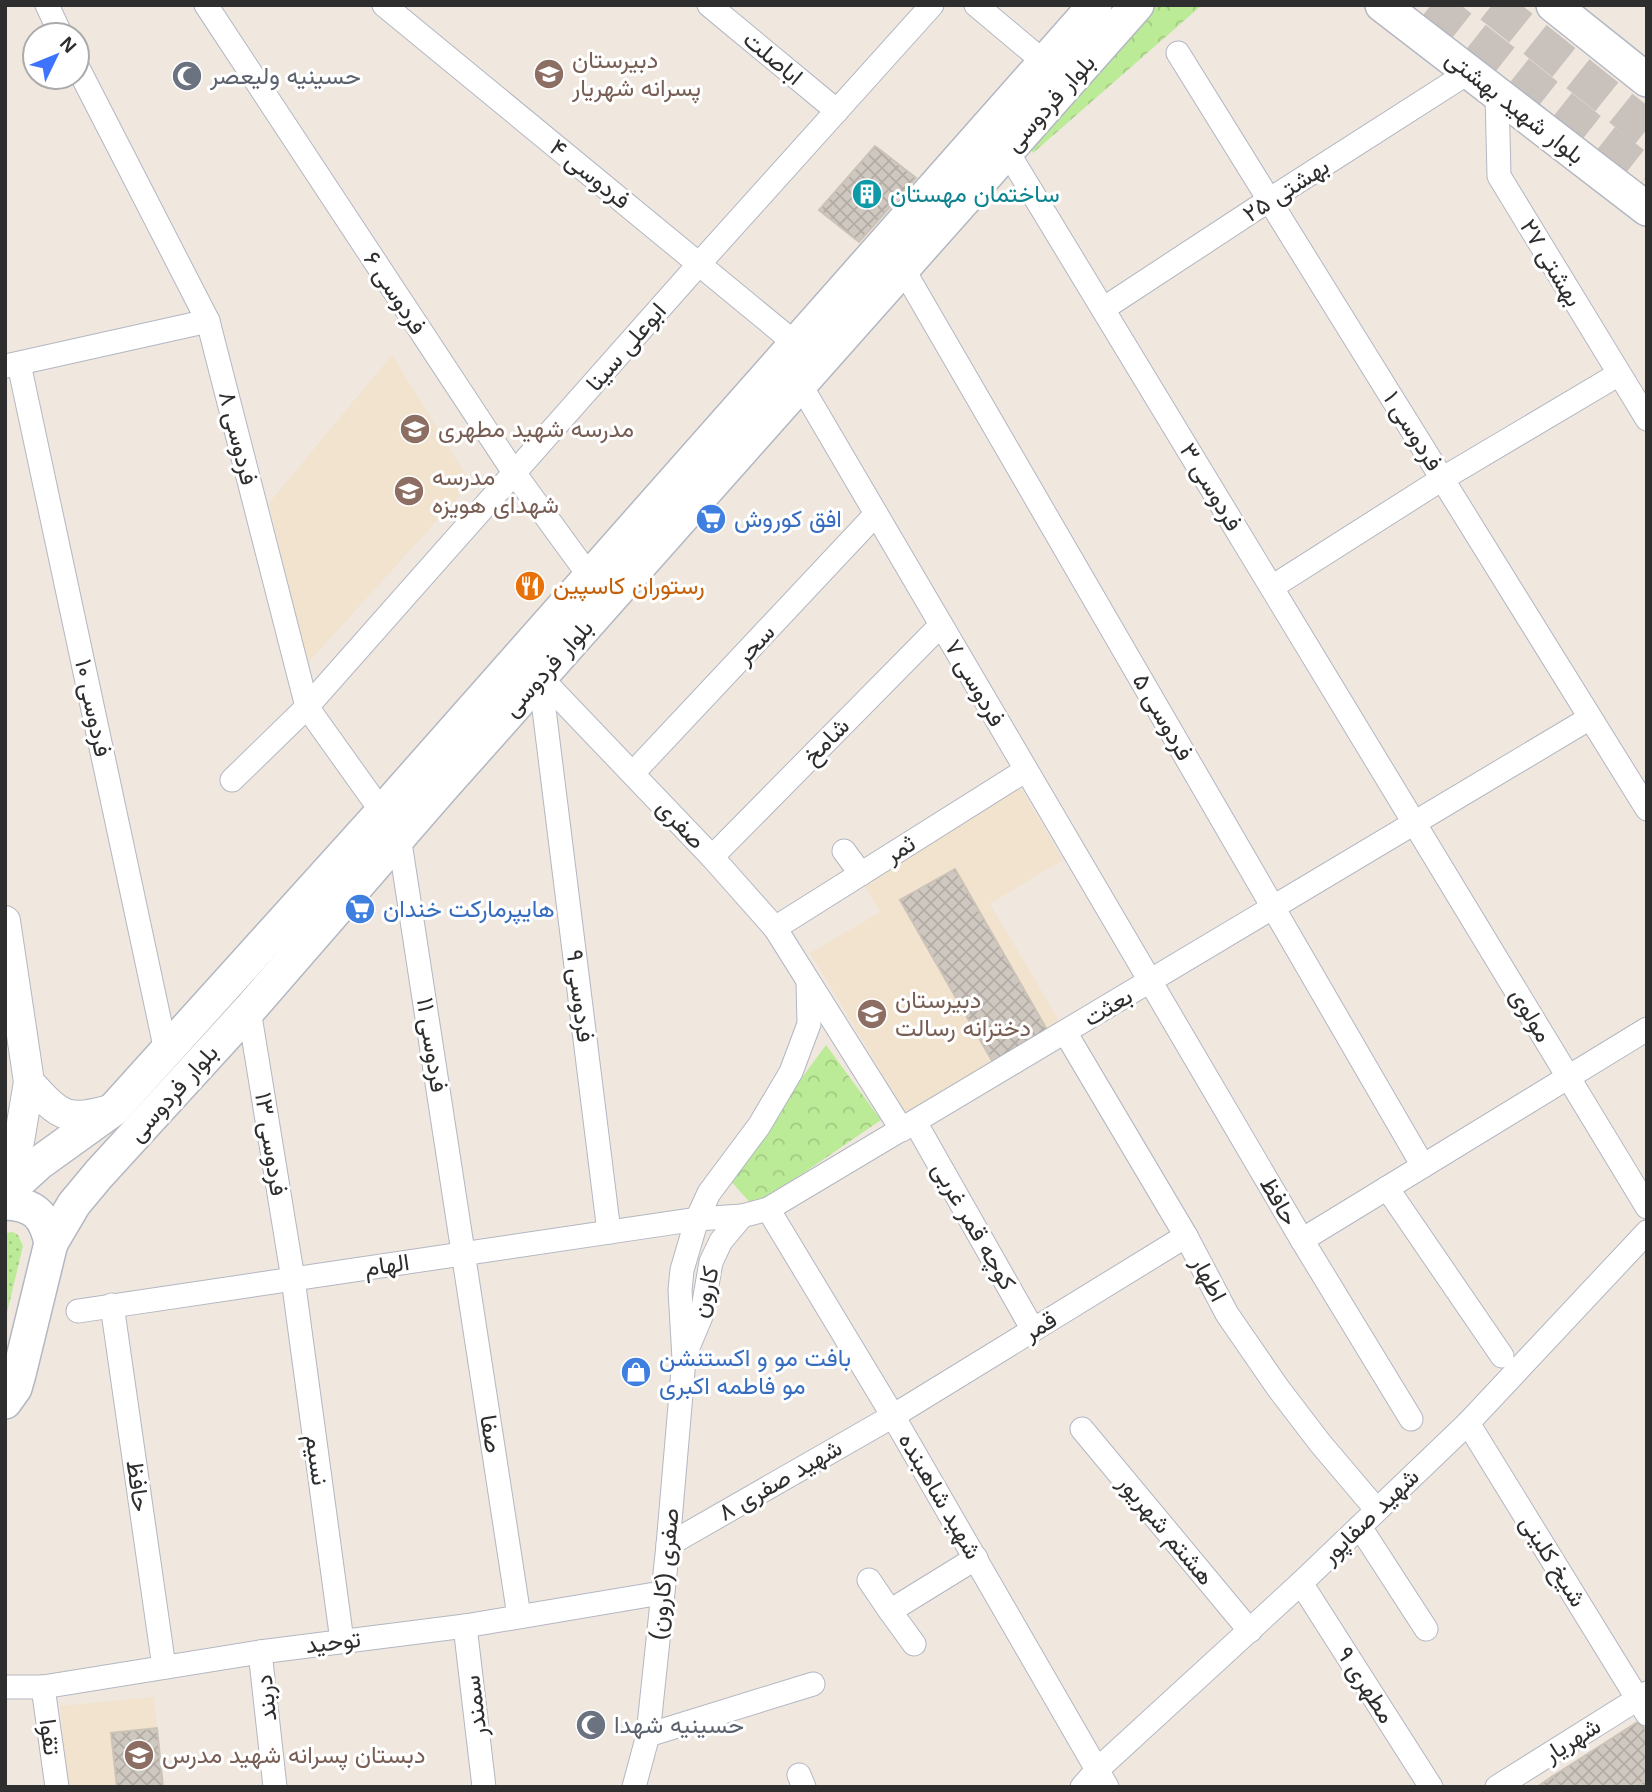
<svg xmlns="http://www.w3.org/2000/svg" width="1652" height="1792" font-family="Helvetica,Vazirmatn,sans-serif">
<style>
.education{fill:#f2e3ce}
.grass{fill:url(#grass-dots)}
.forest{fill:url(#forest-crowns)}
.building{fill:url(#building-cross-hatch);stroke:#ccc3b8;stroke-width:2}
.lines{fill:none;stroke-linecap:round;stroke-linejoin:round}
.primary-tunnel{stroke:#c9c2bc;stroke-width:37;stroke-dasharray:37 18;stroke-linecap:butt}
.minor-casing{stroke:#b3b7c2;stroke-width:25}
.tertiary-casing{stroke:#b3b7c2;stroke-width:32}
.secondary-casing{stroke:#b3b7c2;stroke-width:36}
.minor{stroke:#fff;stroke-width:23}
.tertiary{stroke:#fff;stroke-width:30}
.secondary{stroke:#fff;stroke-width:33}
.labels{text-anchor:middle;stroke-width:6;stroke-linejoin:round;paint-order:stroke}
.street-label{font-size:24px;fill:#2e2e2e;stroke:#fff}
.education-label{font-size:24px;fill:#785e54;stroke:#fff;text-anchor:start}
.worship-label{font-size:24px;fill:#5b616d;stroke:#fff;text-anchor:start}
.culture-label{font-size:24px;fill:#0d838f;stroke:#fff;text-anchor:start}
.shop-label{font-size:24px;fill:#366cbe;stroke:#fff;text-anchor:start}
.food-label{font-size:24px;fill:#c56008;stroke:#fff;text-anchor:start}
</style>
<defs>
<pattern id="grass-dots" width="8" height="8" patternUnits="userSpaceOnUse" patternTransform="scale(1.75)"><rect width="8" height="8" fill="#bceb97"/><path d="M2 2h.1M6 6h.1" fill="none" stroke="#a2ca82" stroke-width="1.8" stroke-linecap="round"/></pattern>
<pattern id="forest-crowns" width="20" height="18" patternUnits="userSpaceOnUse" patternTransform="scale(1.75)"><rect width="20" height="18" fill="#bceb97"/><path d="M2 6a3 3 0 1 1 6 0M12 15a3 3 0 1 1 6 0" fill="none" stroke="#a2ca82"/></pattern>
<pattern id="building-cross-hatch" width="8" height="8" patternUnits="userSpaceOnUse" patternTransform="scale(1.75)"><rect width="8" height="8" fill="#cfc8c0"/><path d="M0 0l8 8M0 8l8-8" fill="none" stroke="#b2aca5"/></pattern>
</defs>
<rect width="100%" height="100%" fill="#f0e7df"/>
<g class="education">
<polygon points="392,355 471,483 306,665 269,503"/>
<polygon points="1019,785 1063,860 990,904 1063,1027 909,1118 810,953 880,912 861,878"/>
<polygon points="154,1697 163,1787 68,1787 60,1706"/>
</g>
<polygon class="grass" points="13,1232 18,1235 23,1246 5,1321 5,1233"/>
<g class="forest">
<polygon points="1157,5 1202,5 1033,153 1027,143"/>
<polygon points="826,1045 881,1120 754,1207 728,1178"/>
</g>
<g class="building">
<polygon points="875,146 916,178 859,242 819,210"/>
<polygon points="955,869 1050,1035 995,1066 900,900"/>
<polygon points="1639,1721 1647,1732 1647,1779 1635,1787 1560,1787 1553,1776"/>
<polygon points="157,1728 163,1787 117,1787 111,1733"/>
<polygon points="1553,1776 1560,1787 1537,1787"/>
<polygon points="1647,1779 1647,1787 1635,1787"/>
</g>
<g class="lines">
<g class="primary-tunnel">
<polyline points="1431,5 1647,176"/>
<polyline points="1492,5 1647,129"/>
</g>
<g class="minor-casing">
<g id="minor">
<polyline points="47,5 61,35"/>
<polyline points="206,5 515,474 590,577"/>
<polyline points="384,5 796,344"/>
<polyline points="709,5 837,111"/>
<polyline points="976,5 1044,62"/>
<polyline points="1178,53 1647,809"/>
<polyline points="77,66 208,321 307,707 382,812"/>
<polyline points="1497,94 1499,176 1647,419"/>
<polyline points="1007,151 1647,1207"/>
<polyline points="903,269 1423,1166"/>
<polyline points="1103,309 1269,200 1469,72"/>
<polyline points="19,364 166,1051"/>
<polyline points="6,366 208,321"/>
<polyline points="800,384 1302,1240 1411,1419"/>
<polyline points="1272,587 1442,479 1619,374"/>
<polyline points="540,677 712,857 775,928 902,1130"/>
<polyline points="540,677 609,1232"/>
<polyline points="633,773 876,514"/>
<polyline points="232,780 307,707 699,264 932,5"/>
<polyline points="399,836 519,1616"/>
<polyline points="844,851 861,874"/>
<polyline points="712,857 941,625"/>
<polyline points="775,928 1026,770"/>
<polyline points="249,1010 293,1279 342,1641"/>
<polyline points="1065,1032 1186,1236 1227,1314 1278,1388 1320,1443 1376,1509"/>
<polyline points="915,1122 1033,1330"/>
<polyline points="1387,1188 1502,1356"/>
<polyline points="768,1209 893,1416 1107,1787"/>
<polyline points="1302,1240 1647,1029"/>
<polyline points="112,1305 164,1667"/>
<polyline points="78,1311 697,1219 742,1216 768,1209 1590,718"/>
<polyline points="686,1352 702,1314 711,1262 721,1241 742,1216"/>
<polyline points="1468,1423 1647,1714"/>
<polyline points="1082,1429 1250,1631"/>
<polyline points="1360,1527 1426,1629"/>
<polyline points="668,1545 893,1416 1186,1236"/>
<polyline points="869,1580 890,1611"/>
<polyline points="1301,1583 1431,1787"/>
<polyline points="465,1626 484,1787"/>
<polyline points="914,1644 890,1611 976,1558"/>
<polyline points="260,1652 275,1787"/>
<polyline points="5,1687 43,1687 260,1652 465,1626 661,1593"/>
<polyline points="43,1687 57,1787"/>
<polyline points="648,1735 813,1684"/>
<polyline points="799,1775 804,1787"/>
<polyline points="634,1787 648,1735 668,1545 684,1359 680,1290 682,1270 697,1219 709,1193 759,1126 791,1072 809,1024 808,982"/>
<polyline points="1082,1787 1097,1770 1301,1583 1468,1423 1647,1232"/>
<polyline points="1497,1787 1647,1693"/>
</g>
</g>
<g class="tertiary-casing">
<g id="tertiary">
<polyline points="5,921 29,1082 19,1141 5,1171"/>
<path d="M29,1082C61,1118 67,1122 114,1109"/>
</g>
</g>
<g class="secondary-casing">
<g id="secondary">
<polyline points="1382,5 1647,209"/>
<polyline points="1553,5 1647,80"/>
<polyline points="5,1194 39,1163 114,1109 382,812 1095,5"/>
<path d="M5,1203C34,1204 45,1215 51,1243L19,1374L15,1388L5,1402"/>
<polyline points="51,1243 74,1204 99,1174 249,1010 441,789 1137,5"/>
</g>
</g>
<use href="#minor" class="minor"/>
<use href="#tertiary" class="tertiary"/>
<use href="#secondary" class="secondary"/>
</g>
<defs>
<g id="school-disc" transform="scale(1.575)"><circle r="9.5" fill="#8d6e63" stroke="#fff"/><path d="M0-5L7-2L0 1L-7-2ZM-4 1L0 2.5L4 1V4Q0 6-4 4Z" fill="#fff"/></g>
<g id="mosque-disc" transform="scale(1.575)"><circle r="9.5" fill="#6b7280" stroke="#fff"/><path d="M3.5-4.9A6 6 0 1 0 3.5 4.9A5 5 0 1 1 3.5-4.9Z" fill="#fff"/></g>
<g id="building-disc" transform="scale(1.575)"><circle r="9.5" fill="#0f9aa8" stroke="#fff"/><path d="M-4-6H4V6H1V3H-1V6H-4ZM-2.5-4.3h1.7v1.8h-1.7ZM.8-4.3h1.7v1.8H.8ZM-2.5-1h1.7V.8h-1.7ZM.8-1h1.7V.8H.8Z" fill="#fff"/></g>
<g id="supermarket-disc" transform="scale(1.575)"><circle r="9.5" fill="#3f7fe0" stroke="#fff"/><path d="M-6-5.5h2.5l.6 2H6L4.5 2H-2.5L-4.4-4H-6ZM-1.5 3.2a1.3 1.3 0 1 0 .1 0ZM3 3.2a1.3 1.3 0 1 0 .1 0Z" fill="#fff"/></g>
<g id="restaurant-disc" transform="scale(1.575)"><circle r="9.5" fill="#e8710a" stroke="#fff"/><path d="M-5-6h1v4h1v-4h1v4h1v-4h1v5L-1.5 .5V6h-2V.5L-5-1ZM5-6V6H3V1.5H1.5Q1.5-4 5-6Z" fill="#fff"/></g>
<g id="shop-disc" transform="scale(1.575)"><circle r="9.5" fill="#3f7fe0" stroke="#fff"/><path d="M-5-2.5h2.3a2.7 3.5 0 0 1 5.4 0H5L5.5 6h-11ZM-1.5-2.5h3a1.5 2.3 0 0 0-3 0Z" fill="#fff"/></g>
</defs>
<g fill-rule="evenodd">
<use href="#school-disc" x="549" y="74"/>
<use href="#mosque-disc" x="187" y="76"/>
<use href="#building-disc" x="867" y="194"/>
<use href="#school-disc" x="415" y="429"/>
<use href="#school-disc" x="409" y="491"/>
<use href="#supermarket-disc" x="711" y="519"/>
<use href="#restaurant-disc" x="530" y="586"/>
<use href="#supermarket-disc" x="360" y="909"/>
<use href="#school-disc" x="872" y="1014"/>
<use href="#shop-disc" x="636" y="1372"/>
<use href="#mosque-disc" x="591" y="1725"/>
<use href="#school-disc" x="139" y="1755"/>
</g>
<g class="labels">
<g class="street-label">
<text transform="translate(773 58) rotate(40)" y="8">اباصلت</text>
<text transform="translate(1050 103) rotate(-48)" y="8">بلوار فردوسی</text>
<text transform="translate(1515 107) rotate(38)" y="8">بلوار شهید بهشتی</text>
<text transform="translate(590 174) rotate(39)" y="8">فردوسی ۴</text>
<text transform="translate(1286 190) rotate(-33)" y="8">بهشتی ۲۵</text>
<text transform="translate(1551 263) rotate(59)" y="8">بهشتی ۲۷</text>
<text transform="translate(395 293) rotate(57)" y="8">فردوسی ۶</text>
<text transform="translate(626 347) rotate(-49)" y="8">ابوعلی سینا</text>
<text transform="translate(1413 431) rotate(58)" y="8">فردوسی ۱</text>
<text transform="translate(238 438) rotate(76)" y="8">فردوسی ۸</text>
<text transform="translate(1211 487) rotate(59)" y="8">فردوسی ۳</text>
<text transform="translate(755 644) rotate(-47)" y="8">سحر</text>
<text transform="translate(548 668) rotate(-48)" y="8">بلوار فردوسی</text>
<text transform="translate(975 683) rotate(60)" y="8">فردوسی ۷</text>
<text transform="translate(93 708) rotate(78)" y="8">فردوسی ۱۰</text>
<text transform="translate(1163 717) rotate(60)" y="8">فردوسی ۵</text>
<text transform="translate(826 741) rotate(-45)" y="8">شامخ</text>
<text transform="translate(681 824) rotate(47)" y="8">صفری</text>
<text transform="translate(900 849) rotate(-32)" y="8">ثمر</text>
<text transform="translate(580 996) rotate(83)" y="8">فردوسی ۹</text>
<text transform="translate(1108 1007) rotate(-31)" y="8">بعثت</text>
<text transform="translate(1531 1015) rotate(59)" y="8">مولوی</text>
<text transform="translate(432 1045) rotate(81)" y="8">فردوسی ۱۱</text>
<text transform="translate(173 1093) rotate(-48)" y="8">بلوار فردوسی</text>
<text transform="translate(271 1144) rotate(81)" y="8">فردوسی ۱۳</text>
<text transform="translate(1279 1201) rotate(60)" y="8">حافظ</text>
<text transform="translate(974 1226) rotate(60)" y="8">کوچه قمر غربی</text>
<text transform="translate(387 1265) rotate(-8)" y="8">الهام</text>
<text transform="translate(1209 1279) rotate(62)" y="8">اطهار</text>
<text transform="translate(705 1292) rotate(-76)" y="8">کارون</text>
<text transform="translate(1040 1326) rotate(-31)" y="8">قمر</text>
<text transform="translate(491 1434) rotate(81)" y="8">صفا</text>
<text transform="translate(317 1460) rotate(82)" y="8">نسیم</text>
<text transform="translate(780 1480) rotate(-30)" y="8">شهید صفری ۸</text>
<text transform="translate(138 1486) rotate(82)" y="8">حافظ</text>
<text transform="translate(940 1496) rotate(60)" y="8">شهید شاهبنده</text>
<text transform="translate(1370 1516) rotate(-44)" y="8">شهید صفاپور</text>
<text transform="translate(1166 1530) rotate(50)" y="8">هشتم شهریور</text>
<text transform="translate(1553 1561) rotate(58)" y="8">شیخ کلینی</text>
<text transform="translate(664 1574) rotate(-84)" y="8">صفری (کارون)</text>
<text transform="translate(333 1642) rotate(-7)" y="8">توحید</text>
<text transform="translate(1366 1685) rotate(57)" y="8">مطهری ۹</text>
<text transform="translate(266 1698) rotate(-96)" y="8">دربند</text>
<text transform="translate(475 1706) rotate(-97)" y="8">سمندر</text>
<text transform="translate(50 1737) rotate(82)" y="8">تقوا</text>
<text transform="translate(1572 1740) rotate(-32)" y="8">شهریار</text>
</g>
<g class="education-label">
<text x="572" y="68">دبیرستان<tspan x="572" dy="28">پسرانه شهریار</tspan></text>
<text x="438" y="437">مدرسه شهید مطهری</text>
<text x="432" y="485">مدرسه<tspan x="432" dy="28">شهدای هویزه</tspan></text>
<text x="895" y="1008">دبیرستان<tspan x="895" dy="28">دخترانه رسالت</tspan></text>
<text x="162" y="1763">دبستان پسرانه شهید مدرس</text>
</g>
<g class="worship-label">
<text x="210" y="84">حسینیه ولیعصر</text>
<text x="614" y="1733">حسینیه شهدا</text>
</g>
<g class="culture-label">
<text x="890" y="202">ساختمان مهستان</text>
</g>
<g class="shop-label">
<text x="734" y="527">افق کوروش</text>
<text x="383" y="917">هایپرمارکت خندان</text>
<text x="659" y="1366">بافت مو و اکستنشن<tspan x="659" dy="28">مو فاطمه اکبری</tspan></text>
</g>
<g class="food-label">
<text x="553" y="594">رستوران کاسپین</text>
</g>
</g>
<rect width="1652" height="1792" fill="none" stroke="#2e2e2e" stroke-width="14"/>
<g transform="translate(56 56) rotate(47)"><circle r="33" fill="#ffffff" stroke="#ababab" stroke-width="2"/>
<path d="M0-5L12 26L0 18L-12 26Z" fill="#3d73ff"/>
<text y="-10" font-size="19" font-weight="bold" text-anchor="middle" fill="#2e2e2e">N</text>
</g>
</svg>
